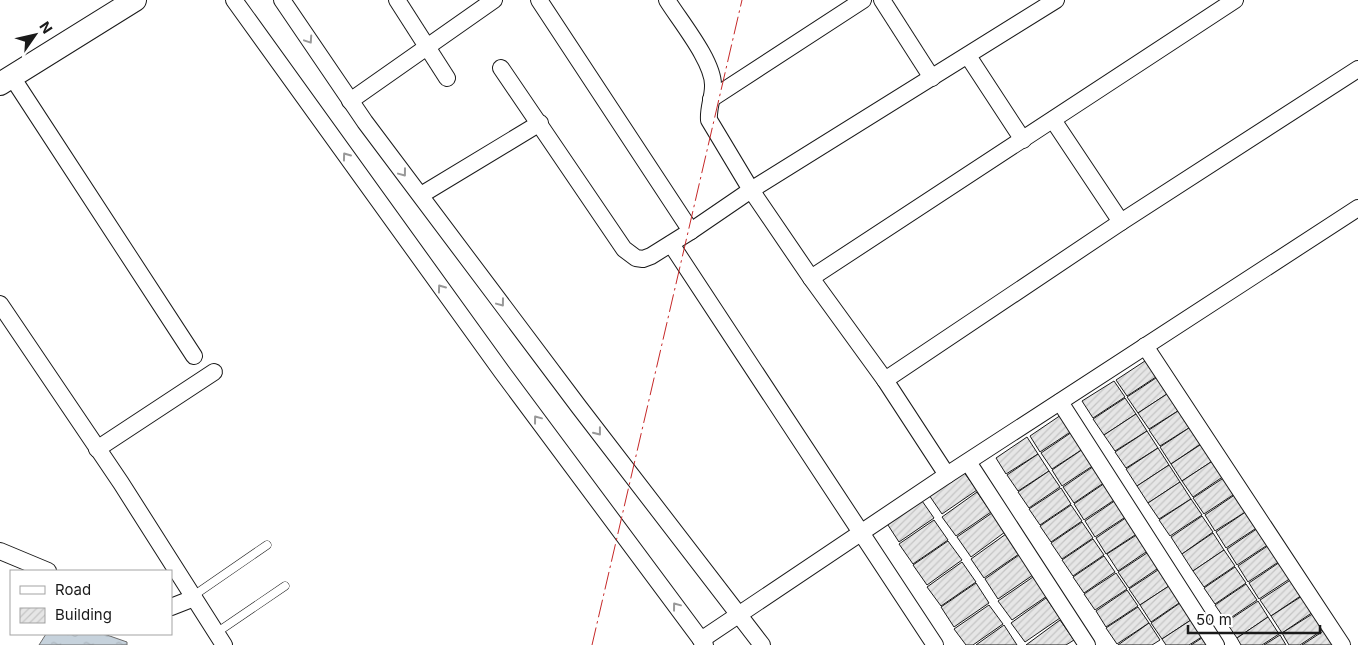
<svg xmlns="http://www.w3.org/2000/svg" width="1358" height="645" font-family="Inter,sans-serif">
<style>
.water{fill:url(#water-ripples);stroke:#6a6a6a}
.building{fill:url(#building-hatch);stroke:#1a1a1a}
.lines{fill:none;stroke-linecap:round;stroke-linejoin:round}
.lane-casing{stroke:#1a1a1a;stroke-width:9}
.street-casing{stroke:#1a1a1a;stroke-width:18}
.secondary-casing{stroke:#1a1a1a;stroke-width:24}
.lane{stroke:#fff;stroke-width:8}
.street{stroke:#fff;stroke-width:16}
.secondary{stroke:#fff;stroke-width:22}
.power{stroke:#c62828;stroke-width:1;stroke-dasharray:18 4 2.5 4;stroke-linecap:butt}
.oneway{stroke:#989898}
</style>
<defs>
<pattern id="water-ripples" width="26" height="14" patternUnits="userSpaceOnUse" patternTransform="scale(1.25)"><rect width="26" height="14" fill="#c6d2dc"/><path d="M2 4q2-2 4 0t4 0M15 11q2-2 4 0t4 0" fill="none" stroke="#aab4bc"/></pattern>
<pattern id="building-hatch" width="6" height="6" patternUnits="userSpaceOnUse" patternTransform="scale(1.25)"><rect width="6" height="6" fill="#e6e6e6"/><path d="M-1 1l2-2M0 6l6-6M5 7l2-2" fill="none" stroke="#c5c5c5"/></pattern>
</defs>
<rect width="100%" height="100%" fill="#fff"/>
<polygon class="water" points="46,634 104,634 127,642 127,645 39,645"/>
<g class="building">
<polygon points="1148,359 1159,375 1127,396 1116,380"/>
<polygon points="1159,376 1170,392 1138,413 1127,397"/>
<polygon points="1114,381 1125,397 1093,418 1082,401"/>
<polygon points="1170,392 1181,409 1149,429 1138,413"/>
<polygon points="1125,398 1136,414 1104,435 1093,419"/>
<polygon points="1181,409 1192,426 1160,446 1149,430"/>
<polygon points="1136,414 1147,431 1115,451 1104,435"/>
<polygon points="1061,415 1072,431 1040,452 1030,436"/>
<polygon points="1192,426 1202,443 1171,464 1160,447"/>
<polygon points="1147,431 1158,448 1126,468 1115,452"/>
<polygon points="1072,432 1083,449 1052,469 1041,453"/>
<polygon points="1027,437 1038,454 1006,474 996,458"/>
<polygon points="1203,443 1214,460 1182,481 1171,464"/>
<polygon points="1158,448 1169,465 1137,486 1126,469"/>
<polygon points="1083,449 1094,465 1062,486 1052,470"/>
<polygon points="1038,454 1049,471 1018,491 1007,475"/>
<polygon points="1214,460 1224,476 1193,497 1182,481"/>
<polygon points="1169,465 1180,482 1148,503 1137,486"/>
<polygon points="1094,466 1105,482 1074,503 1063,487"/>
<polygon points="963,471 977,490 942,514 929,495"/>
<polygon points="1049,471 1060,487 1029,508 1018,492"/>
<polygon points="1225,477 1236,493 1204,514 1193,498"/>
<polygon points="1180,482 1191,499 1159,519 1148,503"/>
<polygon points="1105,483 1116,499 1084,520 1074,504"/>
<polygon points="1061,488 1071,504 1040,525 1029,509"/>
<polygon points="977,492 991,512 956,536 942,517"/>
<polygon points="1236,494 1247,511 1215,531 1205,515"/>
<polygon points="920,498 934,518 899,542 886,522"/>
<polygon points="1191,499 1202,515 1170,536 1159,520"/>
<polygon points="1116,500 1127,516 1095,537 1085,521"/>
<polygon points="1071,505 1082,521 1051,542 1040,526"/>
<polygon points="1247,511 1258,527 1226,548 1216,532"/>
<polygon points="992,513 1005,532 971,557 957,537"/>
<polygon points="1202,516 1213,532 1182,554 1171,537"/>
<polygon points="1127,517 1138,533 1106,554 1096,538"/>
<polygon points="934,520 948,540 913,564 899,544"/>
<polygon points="1082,522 1093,538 1062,559 1051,543"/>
<polygon points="1258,528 1269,544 1237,565 1227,549"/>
<polygon points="1213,533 1224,550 1193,571 1182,554"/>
<polygon points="1006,534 1019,554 984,578 971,559"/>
<polygon points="1138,534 1149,550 1118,571 1107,554"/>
<polygon points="1093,539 1104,555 1073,576 1062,560"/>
<polygon points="948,541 962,560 927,585 913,565"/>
<polygon points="1269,545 1280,561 1248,582 1238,566"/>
<polygon points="1224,550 1235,566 1204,587 1193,571"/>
<polygon points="1150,551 1160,567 1129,588 1118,572"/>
<polygon points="1019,555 1033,575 998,599 985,579"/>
<polygon points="1104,556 1115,572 1084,593 1073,577"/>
<polygon points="962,562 976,582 941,606 927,587"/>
<polygon points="1280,562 1291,578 1259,599 1249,583"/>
<polygon points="1235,567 1246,583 1215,604 1204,588"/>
<polygon points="1161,568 1172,584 1140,605 1129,589"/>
<polygon points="1116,573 1127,589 1095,610 1084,594"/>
<polygon points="1033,577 1047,596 1012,620 998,601"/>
<polygon points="1292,579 1302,595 1271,616 1260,600"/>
<polygon points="976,583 989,603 954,627 941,607"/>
<polygon points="1172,584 1182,601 1151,622 1140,605"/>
<polygon points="1246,584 1257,600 1226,621 1215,605"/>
<polygon points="1127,590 1138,606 1106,627 1096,611"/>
<polygon points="1302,596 1313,612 1282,633 1271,616"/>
<polygon points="1046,598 1060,618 1025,642 1011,623"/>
<polygon points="1183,601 1194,618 1162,639 1151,623"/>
<polygon points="1258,601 1268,617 1237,638 1226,622"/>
<polygon points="989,605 1003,624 973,645 966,645 954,629"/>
<polygon points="1138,607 1149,623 1117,644 1106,628"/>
<polygon points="1314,613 1324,629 1300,645 1289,645 1282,633"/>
<polygon points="1268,617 1279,634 1262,645 1241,645 1237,638"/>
<polygon points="1194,618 1205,635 1189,645 1166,645 1162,639"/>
<polygon points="1060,620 1074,640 1066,645 1026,645"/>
<polygon points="1149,623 1160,640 1152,645 1118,645"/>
<polygon points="1004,625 1017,645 976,645"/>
<polygon points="1325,630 1335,645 1302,645"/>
<polygon points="1280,635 1286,645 1264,645"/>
<polygon points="1205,636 1211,645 1191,645"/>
</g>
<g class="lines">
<g class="lane-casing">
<g id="lane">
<polyline points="193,596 267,545"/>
<polyline points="216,633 285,586"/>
</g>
</g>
<g class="street-casing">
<g id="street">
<polyline points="234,0 502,372 705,645"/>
<polyline points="282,0 365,122 579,407 762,645"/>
<polyline points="397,0 447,78"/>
<polyline points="539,0 691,231"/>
<path d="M667,0C680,21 714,62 713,86C713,98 708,108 709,120L751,190L811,278L885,380L947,475"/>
<polyline points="882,0 932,78"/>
<polyline points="968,56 1023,140"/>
<polyline points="501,68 624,249 636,258 643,259 651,256 691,231 751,190 1056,0"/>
<polyline points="12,77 194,356"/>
<polyline points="711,99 863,0"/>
<polyline points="350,101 494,0"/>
<polyline points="1053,120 1121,222"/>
<polyline points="421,195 540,123"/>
<polyline points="671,244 935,645"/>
<polyline points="811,278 1235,0"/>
<polyline points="0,304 121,483 224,645"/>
<polyline points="1145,346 1342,645"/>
<polyline points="885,380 1121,222 1358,69"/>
<polyline points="1060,402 1216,645"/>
<polyline points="97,449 214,372"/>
<polyline points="968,462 1087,645"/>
<polyline points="0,551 48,571"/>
<polyline points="171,607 194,598"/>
<polyline points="701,640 947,475 1358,208"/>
</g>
</g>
<g class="secondary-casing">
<polyline id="secondary" points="0,84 135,0"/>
</g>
<use href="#lane" class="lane"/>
<use href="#street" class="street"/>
<use href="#secondary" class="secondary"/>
<polyline class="power" points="592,645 742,0"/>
</g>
<defs><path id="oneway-chevron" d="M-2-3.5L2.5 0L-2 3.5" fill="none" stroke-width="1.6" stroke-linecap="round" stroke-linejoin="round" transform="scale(1.25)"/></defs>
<g class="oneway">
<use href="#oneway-chevron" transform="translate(309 40) rotate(56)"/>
<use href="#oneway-chevron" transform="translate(346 156) rotate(-126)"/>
<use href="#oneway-chevron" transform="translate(403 173) rotate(53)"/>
<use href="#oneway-chevron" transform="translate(441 288) rotate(-126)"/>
<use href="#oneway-chevron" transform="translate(501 303) rotate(53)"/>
<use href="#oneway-chevron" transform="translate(537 419) rotate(-127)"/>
<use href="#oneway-chevron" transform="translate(598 432) rotate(52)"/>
<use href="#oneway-chevron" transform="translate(676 606) rotate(-127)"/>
</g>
<rect x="10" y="570" width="162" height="65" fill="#ffffff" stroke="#a3a3a3"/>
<rect x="20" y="586" width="25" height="8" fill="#ffffff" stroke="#a3a3a3"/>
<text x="55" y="595" font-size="15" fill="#1a1a1a">Road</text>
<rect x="20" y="608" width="25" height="15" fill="url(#building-hatch)" stroke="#a3a3a3"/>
<text x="55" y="620" font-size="15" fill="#1a1a1a">Building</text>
<g transform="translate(35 35) rotate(56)" stroke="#ffffff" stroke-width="4" paint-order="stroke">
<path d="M0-4L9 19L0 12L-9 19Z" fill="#1a1a1a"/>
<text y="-8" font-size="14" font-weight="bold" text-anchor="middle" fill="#1a1a1a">N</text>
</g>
<path d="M1188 625v8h132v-8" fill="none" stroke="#1a1a1a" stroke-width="2.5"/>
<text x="1196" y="625" font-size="15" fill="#1a1a1a" stroke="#ffffff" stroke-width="4" paint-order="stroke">50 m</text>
</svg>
